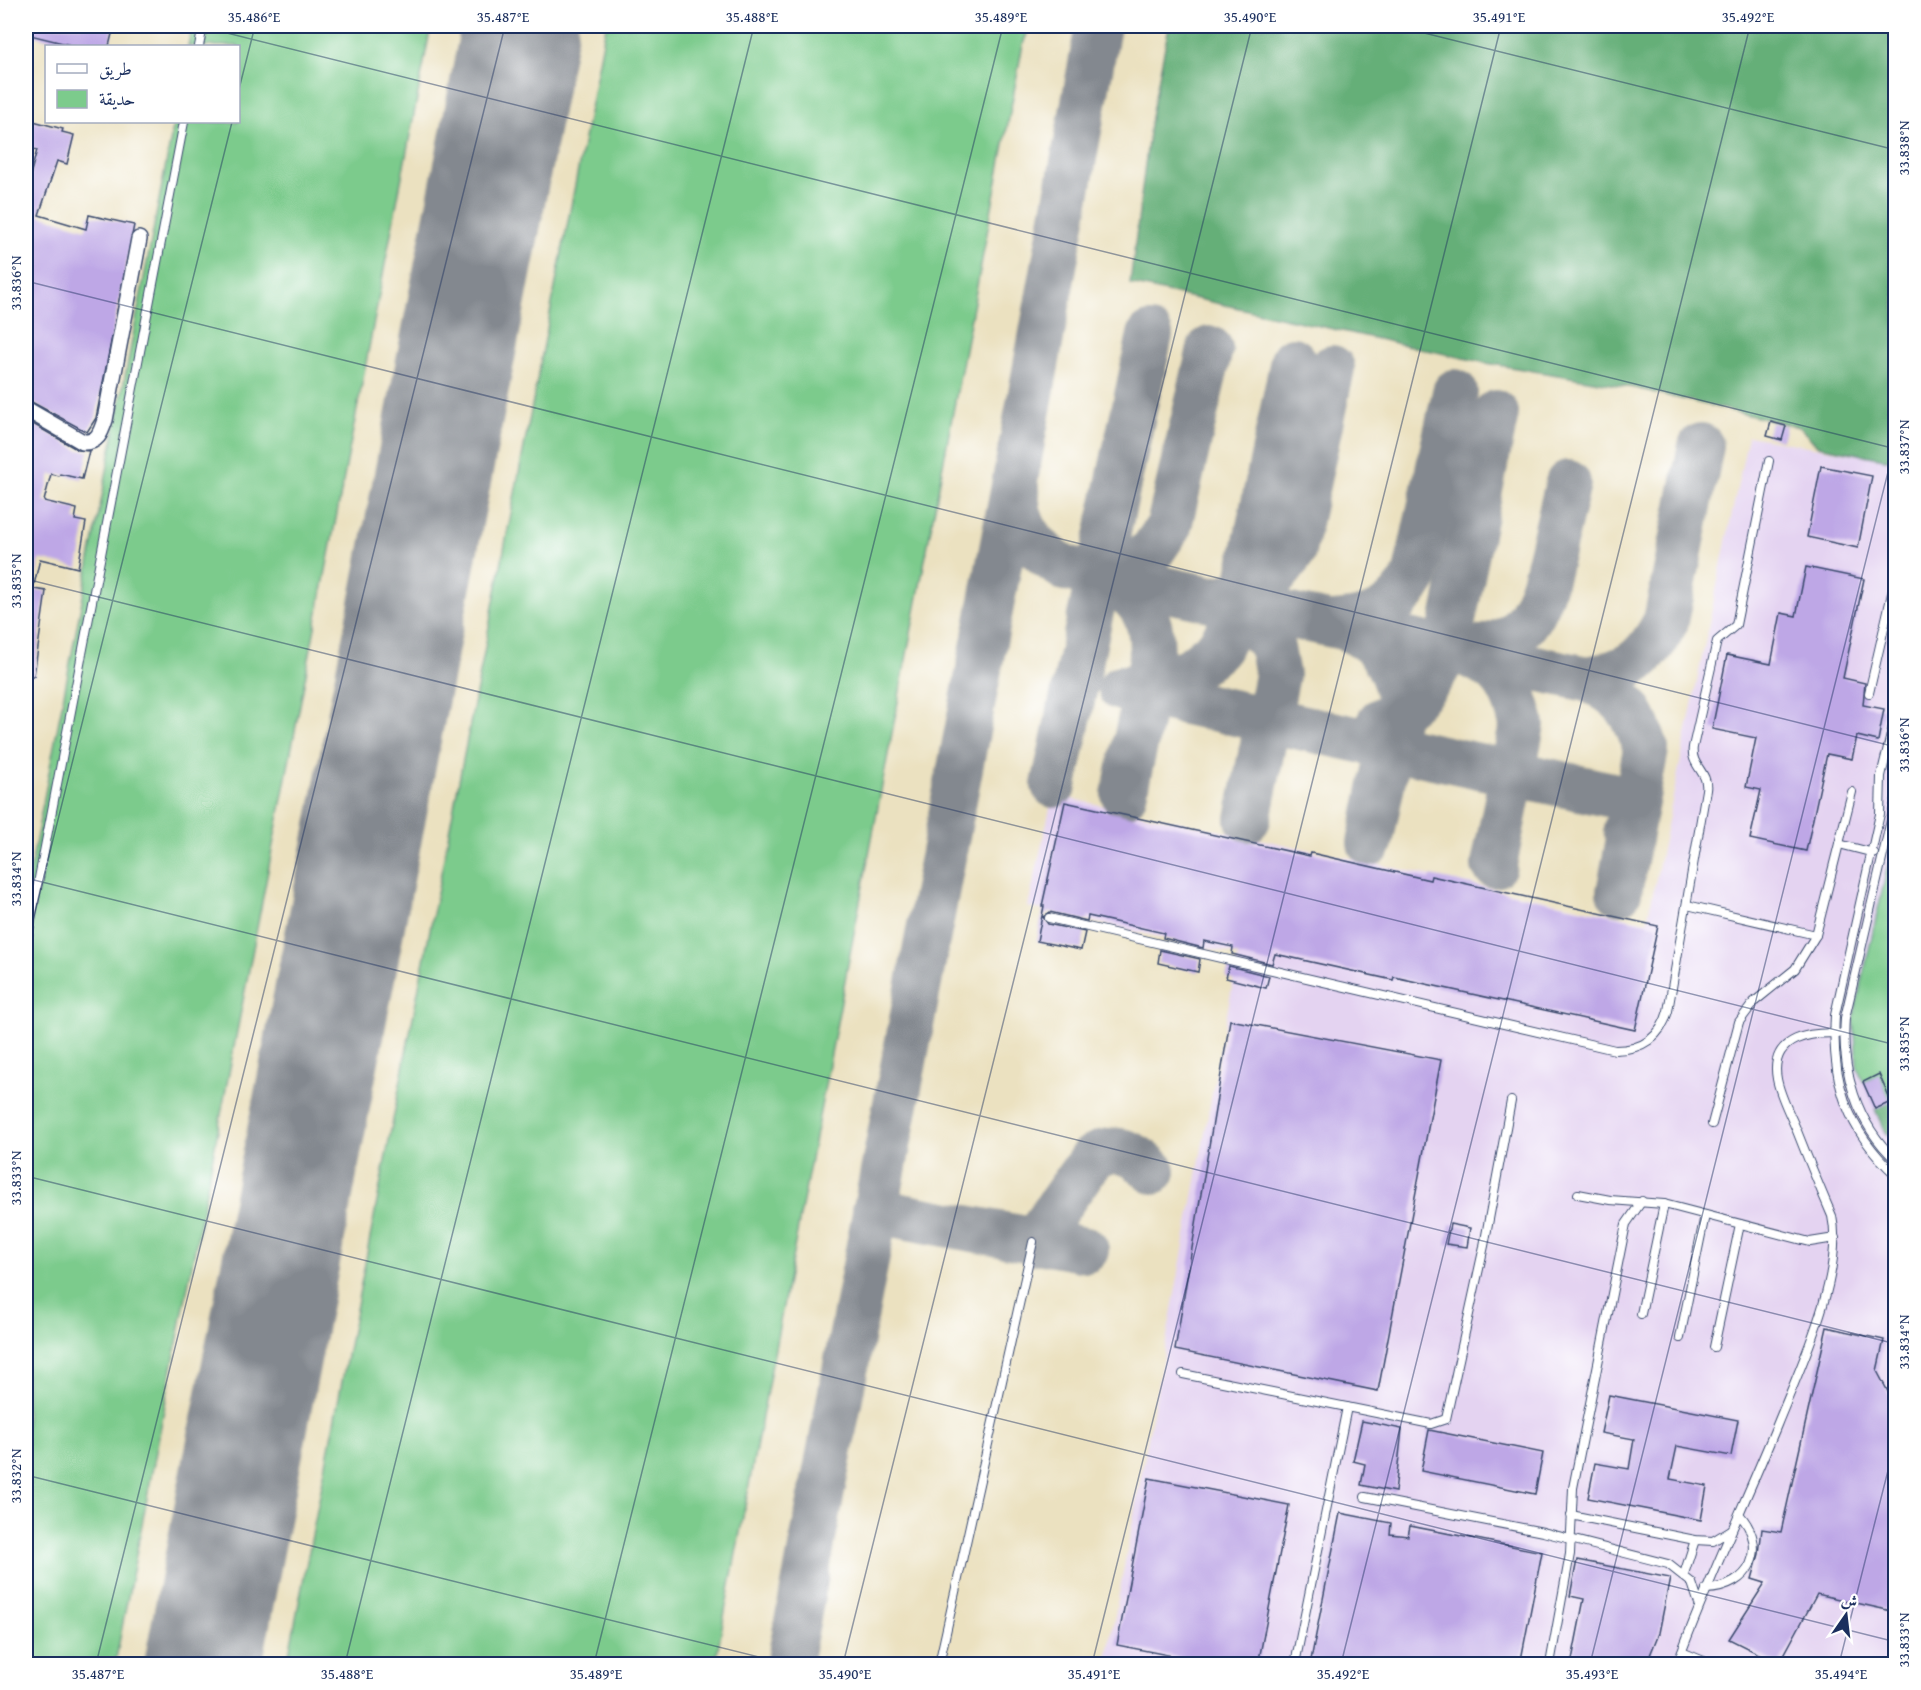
<svg xmlns="http://www.w3.org/2000/svg" width="1921" height="1690" font-family="'Gentium Book Plus',Amiri,serif">
<style>
.built{fill:#e4d3f1}
.green{fill:#7ccb8c;stroke:#4c7d75;stroke-width:1.5}
.forest{fill:#65af78;stroke:#406f6b;stroke-width:1.5}
.lines{fill:none;stroke-linecap:round;stroke-linejoin:round}
.taxiway{stroke:#83888f;stroke-width:46}
.runway{stroke:#83888f;stroke-width:117}
.building{fill:#bea7e6}
.service-casing{stroke:#3a4a6d;stroke-width:10}
.minor-casing{stroke:#3a4a6d;stroke-width:18}
.service{stroke:#fff;stroke-width:8}
.minor{stroke:#fff;stroke-width:15}
.ticks{fill:none;stroke:#1b2f5e;stroke-width:1.5;stroke-opacity:0.45}
.neatline{fill:none;stroke:#1b2f5e;stroke-width:2}
.ticks-label{font-size:15px;text-anchor:middle;fill:#1b2f5e}
</style>
<rect width="100%" height="100%" fill="#fff"/>
<filter id="ink" filterUnits="userSpaceOnUse"><feTurbulence type="fractalNoise" baseFrequency=".0167" numOctaves="2"/><feDisplacementMap in="SourceGraphic" scale="12" xChannelSelector="R" yChannelSelector="G"/><feConvolveMatrix kernelMatrix="1 2 1 2 8 2 1 2 1" color-interpolation-filters="sRGB"/></filter>
<filter id="wash" filterUnits="userSpaceOnUse"><feTurbulence type="fractalNoise" baseFrequency=".008" numOctaves="4" result="noise"/><feDisplacementMap in="SourceGraphic" scale="24" xChannelSelector="R" yChannelSelector="G"/><feGaussianBlur stdDeviation="1.35" result="paint"/><feColorMatrix in="noise" values="0 0 0 0 0 0 0 0 0 0 0 0 0 0 0 0 0 1.4 0 .05"/><feComposite in="paint" operator="in"/></filter>
<g filter="url(#wash)">
<rect width="100%" height="100%" fill="#ebe1c0"/>
<polygon class="built" points="1748,436 1895,461 1895,834 1854,1016 1857,1067 1883,1128 1895,1144 1895,1664 1106,1664 1238,955 1028,907 1053,795 1647,922"/>
<g class="green">
<polygon points="192,26 431,26 115,1664 26,1664 26,892 174,122 238,122 238,46 188,46"/>
<polygon points="606,26 1030,26 1023,44 715,1664 287,1664"/>
<polygon points="1895,834 1896,1096 1891,1102 1879,1075 1863,1081 1857,1067 1854,1016"/>
</g>
<g class="forest">
<polygon points="1169,26 1895,26 1895,461 1818,446 1799,427 1635,388 1486,363 1130,284 1151,117"/>
<polygon points="1895,1096 1895,1144 1883,1128 1875,1109 1891,1102"/>
</g>
<g class="lines">
<g class="taxiway">
<path d="M1016,488C1016,528 1032,548 1065,568L1587,679C1623,695 1635,711 1646,749L1619,892"/>
<path d="M1587,679C1631,671 1645,661 1666,621L1701,446"/>
<polyline points="1121,688 1635,800 1626,829"/>
<polyline points="1127,688 1148,685 1191,670 1217,649 1242,610 1293,360"/>
<path d="M1380,721C1412,705 1433,682 1447,649L1496,413"/>
<polyline points="1054,785 1150,335"/>
<path d="M1124,795C1130,766 1137,737 1143,708C1155,648 1165,604 1098,575L1128,568L1152,551L1169,526L1210,349"/>
<path d="M1248,819L1277,675L1272,648L1258,626L1242,610L1217,599C1259,591 1269,588 1293,551L1332,368"/>
<path d="M1370,843L1400,696C1388,655 1377,638 1334,624C1375,621 1393,612 1415,577L1455,392"/>
<path d="M1494,865L1522,725C1513,684 1501,666 1460,652C1523,646 1537,616 1550,559C1556,534 1562,508 1568,483"/>
<polyline points="875,1211 1086,1250"/>
<path d="M1033,1242L1092,1158C1116,1143 1135,1153 1153,1171"/>
<polyline points="789,1664 1016,475 1098,26"/>
</g>
<polyline class="runway" points="203,1664 520,26"/>
</g>
<g id="blocks">
<g class="building">
<polygon points="26,26 114,26 109,46 75,46 26,34"/>
<polygon points="26,119 63,129 62,132 74,135 67,164 57,161 39,215 86,229 89,215 134,225 96,418 87,432 26,399 31,370 26,368 26,177 29,179 37,150 26,147"/>
<polygon points="26,420 78,450 89,451 82,479 60,474 59,476 51,474 44,501 77,509 75,520 86,522 78,568 40,559 33,589 46,591 34,676 26,676"/>
<polygon points="1771,422 1786,426 1782,440 1767,436"/>
<polygon points="1821,466 1872,476 1858,548 1807,537"/>
<polygon points="1806,567 1864,579 1843,678 1865,683 1863,705 1884,709 1878,741 1857,736 1852,759 1827,754 1806,851 1750,839 1761,790 1746,787 1756,738 1712,729 1727,655 1771,664 1781,613 1796,616"/>
<polygon points="1065,802 1310,856 1311,853 1430,880 1431,876 1658,926 1635,1030 1394,977 1393,980 1275,954 1272,964 1232,954 1233,947 1204,941 1203,948 1163,938 1164,933 1088,916 1087,921 1050,912 1043,917 1048,924 1085,932 1081,950 1037,941 1044,906 1042,906"/>
<polygon points="1160,950 1200,959 1198,972 1158,963"/>
<polygon points="1229,966 1269,976 1266,988 1226,978"/>
<polygon points="1230,1020 1441,1060 1378,1391 1175,1350"/>
<polygon points="1879,1074 1891,1102 1875,1109 1863,1082"/>
<polygon points="1450,1224 1470,1228 1467,1247 1446,1244"/>
<polygon points="1827,1327 1884,1340 1877,1371 1896,1407 1896,1612 1817,1594 1779,1664 1729,1639 1765,1583 1752,1579 1759,1554 1762,1529 1781,1532"/>
<polygon points="1609,1395 1738,1420 1731,1456 1677,1446 1670,1479 1707,1486 1701,1520 1588,1498 1595,1463 1629,1469 1634,1439 1601,1433"/>
<polygon points="1362,1421 1402,1429 1395,1492 1361,1485 1365,1464 1353,1461"/>
<polygon points="1429,1430 1543,1453 1535,1494 1421,1471"/>
<polygon points="1149,1478 1289,1505 1258,1665 1218,1665 1117,1645"/>
<polygon points="1340,1513 1391,1523 1390,1534 1408,1536 1410,1526 1542,1552 1520,1665 1310,1665"/>
<polygon points="1577,1560 1670,1578 1659,1633 1646,1665 1571,1665 1584,1599 1570,1596"/>
</g>
</g>
</g>
<g filter="url(#ink)">
<use href="#blocks" fill-opacity="0" stroke="#3a4a6d" stroke-width="1.5"/>
<g class="lines">
<g class="service-casing">
<g id="service">
<polyline points="199,46 203,26"/>
<polyline points="1869,693 1896,576"/>
<path d="M1896,714L1881,776L1880,814L1835,1015C1831,1082 1847,1130 1896,1175"/>
<path d="M1896,799L1845,1018C1841,1070 1856,1123 1896,1160"/>
<polyline points="1839,844 1874,853"/>
<polyline points="1687,905 1816,935"/>
<path d="M1049,918L1615,1050C1642,1050 1661,1037 1668,1011L1706,790C1709,772 1690,766 1693,747L1717,641L1736,625L1769,461"/>
<polyline points="26,946 184,122"/>
<polyline points="1712,1124 1739,1022 1754,1002 1795,969 1816,935 1852,792"/>
<polyline points="1578,1194 1610,1200 1664,1204 1810,1242 1835,1238"/>
<polyline points="1641,1314 1664,1204"/>
<polyline points="1680,1338 1705,1215"/>
<polyline points="1714,1347 1740,1224"/>
<polyline points="1183,1374 1431,1424 1446,1419 1484,1246 1511,1101"/>
<polyline points="1365,1497 1543,1532 1668,1564 1692,1583 1699,1604"/>
<polyline points="1571,1515 1695,1540 1713,1541 1731,1530"/>
<polyline points="1684,1574 1695,1540"/>
<path d="M1706,1589C1750,1588 1769,1548 1740,1515"/>
<polyline points="1682,1652 1711,1664"/>
<polyline points="939,1664 1033,1242"/>
<polyline points="1295,1664 1347,1407"/>
<polyline points="1550,1664 1570,1554 1573,1488 1626,1224 1642,1201"/>
<path d="M1677,1664C1707,1583 1744,1505 1777,1425C1799,1370 1845,1275 1832,1216C1820,1188 1808,1159 1797,1131C1790,1114 1780,1096 1777,1079C1769,1036 1813,1031 1844,1034"/>
</g>
</g>
<g class="minor-casing">
<path id="minor" d="M26,409L83,442C98,443 101,432 105,420L139,239"/>
</g>
<use href="#service" class="service"/>
<use href="#minor" class="minor"/>
</g>
</g>
<path class="ticks" d="M199,26L1896,449M1396,26L1896,150M238,93L255,26M26,281L1896,747M26,579L1896,1045M26,878L1896,1344M26,948L232,122M26,1176L1896,1642M26,1475L787,1664M96,1664L505,26M345,1664L754,26M594,1664L1003,26M843,1664L1252,26M1092,1664L1501,26M1341,1664L1750,26M1590,1664L1896,440M1839,1664L1896,1439"/>
<rect width="1921" height="1690" fill="none" stroke="#fff" stroke-width="66"/>
<rect x="45" y="45" width="195" height="78" fill="#ffffff" stroke="#a4acbf" stroke-width="1.5"/>
<rect x="57" y="64" width="30" height="9" fill="#ffffff" stroke="#a4acbf" stroke-width="1.5"/>
<text x="99" y="75" font-size="18" fill="#1b2f5e">طريق</text>
<rect x="57" y="90" width="30" height="18" fill="#7ccb8c" stroke="#a4acbf" stroke-width="1.5"/>
<text x="99" y="105" font-size="18" fill="#1b2f5e">حديقة</text>
<g transform="translate(1846 1615) rotate(14)" stroke="#ffffff" stroke-width="4.5" paint-order="stroke">
<path d="M0-4.5L10 22L0 15L-10 22Z" fill="#1b2f5e"/>
<text y="-9" font-size="16" font-weight="bold" text-anchor="middle" fill="#1b2f5e">ش</text>
</g>
<rect x="33" y="33" width="1855" height="1624" class="neatline"/>
<g class="ticks-label">
<text x="254" y="22">35.486°E</text>
<text x="503" y="22">35.487°E</text>
<text x="752" y="22">35.488°E</text>
<text x="1001" y="22">35.489°E</text>
<text x="1250" y="22">35.490°E</text>
<text x="1499" y="22">35.491°E</text>
<text x="1748" y="22">35.492°E</text>
<text transform="translate(1904 148) rotate(-90)" y="5">33.838°N</text>
<text transform="translate(16 283) rotate(-90)" y="5">33.836°N</text>
<text transform="translate(1904 447) rotate(-90)" y="5">33.837°N</text>
<text transform="translate(16 581) rotate(-90)" y="5">33.835°N</text>
<text transform="translate(1904 745) rotate(-90)" y="5">33.836°N</text>
<text transform="translate(16 879) rotate(-90)" y="5">33.834°N</text>
<text transform="translate(1904 1044) rotate(-90)" y="5">33.835°N</text>
<text transform="translate(16 1178) rotate(-90)" y="5">33.833°N</text>
<text transform="translate(1904 1342) rotate(-90)" y="5">33.834°N</text>
<text transform="translate(16 1476) rotate(-90)" y="5">33.832°N</text>
<text transform="translate(1904 1640) rotate(-90)" y="5">33.833°N</text>
<text x="98" y="1679">35.487°E</text>
<text x="347" y="1679">35.488°E</text>
<text x="596" y="1679">35.489°E</text>
<text x="845" y="1679">35.490°E</text>
<text x="1094" y="1679">35.491°E</text>
<text x="1343" y="1679">35.492°E</text>
<text x="1592" y="1679">35.493°E</text>
<text x="1841" y="1679">35.494°E</text>
</g>
</svg>
